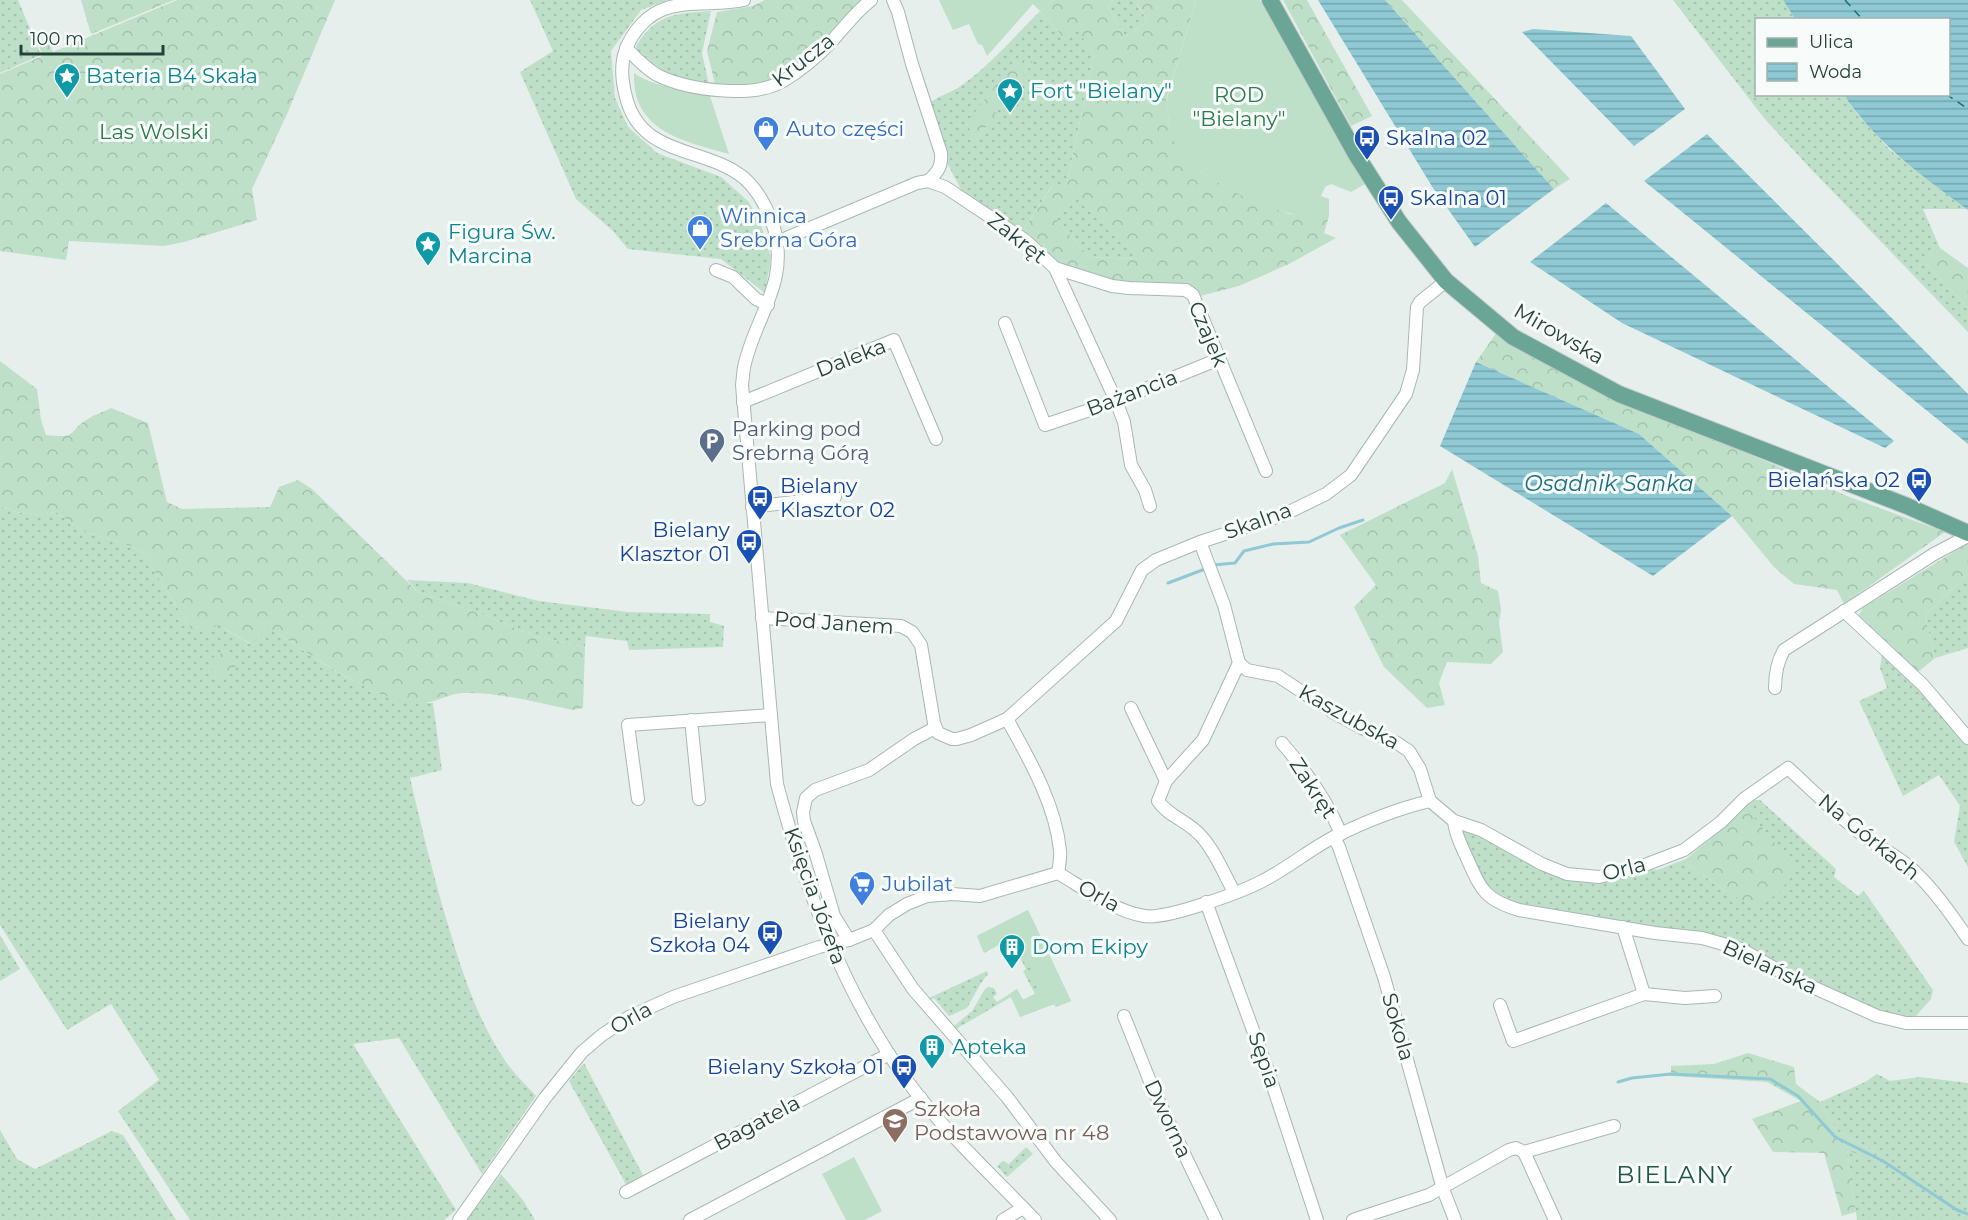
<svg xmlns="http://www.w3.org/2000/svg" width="1968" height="1220" font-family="Montserrat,sans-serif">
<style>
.grass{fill:url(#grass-dots);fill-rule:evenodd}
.forest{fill:url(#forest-crowns);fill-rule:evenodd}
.garden{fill:#bfe0c8}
.water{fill:url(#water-rules)}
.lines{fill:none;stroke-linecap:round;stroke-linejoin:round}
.stream{stroke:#8ec9d4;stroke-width:3}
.ferry{stroke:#1c6f80;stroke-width:1.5;stroke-dasharray:8 6;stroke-linecap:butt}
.minor-casing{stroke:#a8b8b2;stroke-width:14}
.major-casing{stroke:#c2cac8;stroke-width:18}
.minor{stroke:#fff;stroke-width:12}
.major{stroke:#6aa596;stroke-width:16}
.labels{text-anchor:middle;stroke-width:6;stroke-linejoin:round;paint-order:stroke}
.street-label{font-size:21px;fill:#24423a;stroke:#f7fbf9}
.culture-label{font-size:21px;fill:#0d838f;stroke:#f7fbf9;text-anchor:start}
.park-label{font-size:21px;fill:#2d7a4b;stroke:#f7fbf9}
.shop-label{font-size:21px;fill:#366cbe;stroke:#f7fbf9;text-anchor:start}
.transit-label{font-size:21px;fill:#164399;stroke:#f7fbf9;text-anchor:end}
.service-label{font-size:21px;fill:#4e5e75;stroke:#f7fbf9;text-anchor:start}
.education-label{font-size:21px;fill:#785e54;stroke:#f7fbf9;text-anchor:start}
.water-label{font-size:22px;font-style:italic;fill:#1c6f80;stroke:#f7fbf9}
.quarter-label{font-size:24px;letter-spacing:1.5px;fill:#1f5548;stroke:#f7fbf9}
</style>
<defs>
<pattern id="grass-dots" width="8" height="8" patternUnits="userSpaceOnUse" patternTransform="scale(1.5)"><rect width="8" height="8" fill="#bfe0c8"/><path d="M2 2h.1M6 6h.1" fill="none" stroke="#a4c1ad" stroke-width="1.8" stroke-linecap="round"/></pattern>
<pattern id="forest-crowns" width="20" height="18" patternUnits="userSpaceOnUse" patternTransform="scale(1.5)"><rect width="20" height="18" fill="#bfe0c8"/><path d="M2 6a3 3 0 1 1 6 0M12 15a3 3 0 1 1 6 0" fill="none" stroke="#a4c1ad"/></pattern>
<pattern id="water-rules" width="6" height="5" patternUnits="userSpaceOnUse" patternTransform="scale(1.5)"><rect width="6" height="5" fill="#8ec9d4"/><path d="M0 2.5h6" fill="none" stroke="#74a5ad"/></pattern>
</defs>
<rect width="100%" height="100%" fill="#e6efeb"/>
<g class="grass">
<polygon points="0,0 18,0 41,55 0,73"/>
<polygon points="530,0 668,0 641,10 611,51 615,98 628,127 657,153 721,177 749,202 762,228 771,258 765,293 721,259 628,249 613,231 576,199 520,72 553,51"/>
<polygon points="1113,0 1139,0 1137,4 1148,22 1125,36 1108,7"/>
<polygon points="1673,0 1783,0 1795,19 1756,20 1756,94 1844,95 1859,116 1890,150 1968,209 1923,209 1940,248 1925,263 1968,308 1968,332 1810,168 1764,118"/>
<path d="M711,11L702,53L709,85L670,77L638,57L636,46C657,13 675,14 711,11Z"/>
<path d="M1040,11L1064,38L1078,30L1094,55L1066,187L1052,186L1021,233L964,195L946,161L930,103C939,95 952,93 962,85C991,64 1015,36 1040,11ZM1033,62L977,139L966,124Z"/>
<polygon points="1081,195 1141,259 1089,257 1056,219"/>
<path d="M0,506C22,515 32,516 56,512L85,532L134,547L149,558L156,574L192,630L199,626L208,629L218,625L250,644L268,627C316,658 373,703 433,703L442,770L410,778C422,829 434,879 449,928C463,975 478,1021 506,1062C514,1074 526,1085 536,1096L482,1174L399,1038L353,1044L456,1210L444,1220H190L118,1111L159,1080L111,1004L67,1030L0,925Z"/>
<polygon points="1968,574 1968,648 1935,658 1925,616"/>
<polygon points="407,580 468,583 539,601 628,612 710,614 710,622 724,626 723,647 629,650 627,641 586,636 585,647 537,637 484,615 418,592"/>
<polygon points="1883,649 1938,708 1968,746 1968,867 1954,842 1960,806 1939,775 1903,796 1859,701 1887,688 1880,668"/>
<polygon points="1747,800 1760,800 1836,869 1834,877 1858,896 1864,891 1933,990 1931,999 1915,1017 1895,1016 1805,980 1742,945 1520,907 1503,901 1488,889 1460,831 1464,828 1565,877 1650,869 1657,870 1686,859 1686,863 1722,889 1755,906 1746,809 1740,814 1740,807"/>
<polygon points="1028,910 1071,1001 1056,1007 1054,1004 1020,1017 1011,997 956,1029 954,1026 972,1011 985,989 989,987 994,988 997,994 993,997 997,1002 1017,989 1023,1000 1035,994 1023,971 1026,969 1018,954 1014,956 1006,941 984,953 977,936"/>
<polygon points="0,935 20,969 0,981"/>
<polygon points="987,971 988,974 981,983 967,1008 949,1016 934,998 931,1000 929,998"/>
<polygon points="584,1063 645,1179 628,1188 569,1081"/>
<polygon points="1877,1074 1890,1081 1920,1077 1968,1083 1968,1220 1857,1220 1847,1150 1875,1152 1837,1131 1820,1102 1865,1082"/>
<polygon points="0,1130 17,1159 35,1169 112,1131 123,1135 176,1220 0,1220"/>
<polygon points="1026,1147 1033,1154 1007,1177 997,1166 1003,1161 1009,1164"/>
<polygon points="501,1174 523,1200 535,1220 467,1220"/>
</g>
<g class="forest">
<polygon points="81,0 174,0 91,34"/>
<polygon points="177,0 335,0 287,114 252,189 257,220 184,242 164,246 69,241 66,260 0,251 0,74 42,56 39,45 48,41 53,52"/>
<path d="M765,0H864C836,31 795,80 752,86C741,88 727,85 715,84L707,51L717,12L753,6Z"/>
<path d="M1052,0H1113L1108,7L1125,36L1148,22L1137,3L1139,0H1196L1166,101L1170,129L1202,172L1226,187L1252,199L1289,214L1329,216L1324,233L1336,238L1289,264L1239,286L1200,296L1129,286L1053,263L1021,233L1053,185L1066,187L1094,55L1078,31L1064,38L1040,11ZM1081,196L1140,259L1089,257L1056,219Z"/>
<polygon points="1283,0 1307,0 1372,116 1351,126"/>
<polygon points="1385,0 1402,0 1570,179 1554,189"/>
<polygon points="1016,58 1033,62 977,139 966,124"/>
<polygon points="1940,248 1968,268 1968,308 1924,262"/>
<polygon points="1497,332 1618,398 1847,496 1945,532 1844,604 1837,590 1794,584 1774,567 1732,516 1639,434 1476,362"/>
<path d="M0,361L37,389L41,420L46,435C80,439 66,432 88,419C95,414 103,412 111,408L148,423L167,502L182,509L270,507L279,487L298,480L312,489L418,592L484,615L537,637L585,647L583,708L573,710C537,703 500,692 464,693C447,693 435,705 415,703C369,698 307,652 268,627L251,644L218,625L208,630L199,626L192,630L156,574L149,558L134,547L85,532L56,512C32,516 22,515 0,506Z"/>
<polygon points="1452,469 1478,556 1481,583 1498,591 1501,609 1499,623 1503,652 1491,664 1447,662 1439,683 1445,705 1427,708 1384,667 1354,607 1376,585 1340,535 1445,483"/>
<polygon points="1968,543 1968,574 1925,616 1935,658 1916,674 1858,616 1863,608"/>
<polygon points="224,652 239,664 217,679 208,660"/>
<polygon points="1746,808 1796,869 1778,894 1754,907 1722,889 1686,863 1686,859"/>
<polygon points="1748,1053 1794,1067 1796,1084 1820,1102 1837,1131 1875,1152 1873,1160 1847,1150 1856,1212 1842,1216 1824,1153 1773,1152 1752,1119 1801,1101 1767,1082 1671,1076 1671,1066 1714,1064"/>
</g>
<g class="garden">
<polygon points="939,0 1052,0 1040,11 1033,4 987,56 982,45 978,44 969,24 953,30"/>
<path d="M1196,0H1260L1365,184L1351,192L1331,184L1325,187L1321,196L1329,199V216C1316,216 1301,216 1288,213C1262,207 1222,188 1201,171C1188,160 1177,146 1167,133L1170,129L1166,102Z"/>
<path d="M634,73C656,88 682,89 709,93L729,154C684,141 632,132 634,73Z"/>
<polygon points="1028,910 1071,1001 1056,1007 1054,1004 1020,1017 1010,994 1017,989 1023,1000 1040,991 1032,976 1034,974 1018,945 1015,946 1009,937 984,953 977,936"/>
<polygon points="854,1157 882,1211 865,1220 846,1220 822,1174"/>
</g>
<g class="water">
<polygon points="1318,0 1385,0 1554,189 1475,247 1433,188"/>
<path d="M1783,0H1968V210C1920,174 1878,145 1844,95L1948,94V20L1795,19Z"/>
<polygon points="1533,29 1631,36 1685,109 1634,146 1522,32"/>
<polygon points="1707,134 1968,394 1968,444 1644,181"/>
<polygon points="1606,203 1894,441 1885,448 1622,323 1530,262"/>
<polygon points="1476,362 1639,434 1732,516 1653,576 1440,446"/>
</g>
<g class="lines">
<g class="stream">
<polyline points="1213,565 1235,563 1244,551 1273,544 1309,542 1339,528 1363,520"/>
<polyline points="1168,583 1205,569"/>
<polyline points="1618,1082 1632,1078 1671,1074 1770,1079 1798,1096 1835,1137 1883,1161 1957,1210 1968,1214"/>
</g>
<g class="ferry">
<polyline points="1845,0 1863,20"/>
<polyline points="1946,94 1968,109"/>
</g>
<g class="minor-casing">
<g id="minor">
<path d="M744,0C719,6 692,0 667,8C647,14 631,33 625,52C620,67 622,82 626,97C641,158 705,146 744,178C759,191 768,210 774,228C789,282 757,314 745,363C743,370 743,378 742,385L777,784C805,889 844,994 908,1082C945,1132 992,1175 1035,1220"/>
<path d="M893,0L898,12L912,64L941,153C942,167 938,172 928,181"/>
<path d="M626,48C636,58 645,68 657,75C687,90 753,99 783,81C800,71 819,55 833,40C845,26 856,12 871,0"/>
<polyline points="777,242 917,183 928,181 945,187 1025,240 1055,268 1116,401 1124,422 1131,465 1145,490 1150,506"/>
<polyline points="1055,268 1112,286 1129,288 1186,290 1193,295 1266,471"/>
<polyline points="716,270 733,277 756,299 768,305"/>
<polyline points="1005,323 1045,425 1116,401 1219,359"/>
<polyline points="743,402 894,340 936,439"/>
<polyline points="752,507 835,497"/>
<polyline points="1200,542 1224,605 1239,663"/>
<polyline points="1844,611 1923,685 1968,738"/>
<polyline points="762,618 901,626 912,632 921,645 934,723 938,733 952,739 957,739 971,735 1007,719 1116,621 1142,570 1156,560 1200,542 1283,515 1326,494 1351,475 1406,394 1413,370 1417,307 1420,302 1446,281"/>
<polyline points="1239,663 1247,670 1278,676 1331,711 1362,728 1397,743 1409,751 1420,769 1430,801"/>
<path d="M1775,688C1775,674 1777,662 1784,650L1934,554L1968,536"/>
<polyline points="1131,708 1166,781"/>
<path d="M1007,719C1029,759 1055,803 1060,850C1061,857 1059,866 1058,873"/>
<polyline points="691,720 699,799"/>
<path d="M1282,743C1306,771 1327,800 1341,834"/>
<polyline points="638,799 628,725 771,715"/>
<path d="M1430,801L1454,821L1481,830L1542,864L1567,874L1599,877L1642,866L1684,850L1721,822L1744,799L1788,768C1813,791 1837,815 1864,836C1883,850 1904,859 1920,877C1939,896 1954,918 1968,939"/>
<path d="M1454,821C1455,834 1461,845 1466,856C1481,889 1483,899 1519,910L1655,933L1702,938L1741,949L1788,976L1877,1016L1906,1023H1968"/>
<polyline points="1334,837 1339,847 1384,977 1443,1189 1455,1220"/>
<path d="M1234,892C1224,874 1215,851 1201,836C1187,820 1169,817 1158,801L1166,781L1203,740L1239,663"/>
<polyline points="1206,902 1268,1071 1317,1220"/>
<polyline points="1623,927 1644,994"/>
<polyline points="874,930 913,989 1007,1097 1056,1162 1110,1220"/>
<polyline points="849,940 834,916 815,851 804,821 803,812 806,798 815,790 869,770 914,739 935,728"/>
<polyline points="1500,1005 1513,1041 1644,994 1685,998 1715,996"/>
<polyline points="1124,1016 1153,1089 1216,1220"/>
<polyline points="1524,1152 1614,1126"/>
<polyline points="1524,1152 1555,1220"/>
<polyline points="626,1192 889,1054"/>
<path d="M459,1220L545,1098L582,1052L602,1035L629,1017L673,997L819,947L849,940L874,930L889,915L907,904L927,896L952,894L980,896L1058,873C1085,889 1114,911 1144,916C1166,920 1245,891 1266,879C1289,867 1309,850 1332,838C1364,822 1396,809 1430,801"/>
<polyline points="690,1220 921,1098"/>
<polyline points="1003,1220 1023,1208"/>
<polyline points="1353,1220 1429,1195 1509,1150 1516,1148 1524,1152"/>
</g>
</g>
<g class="major-casing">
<polyline id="major" points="1270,0 1357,156 1399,222 1446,281 1513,337 1619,394 1907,506 1968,533"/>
</g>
<use href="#minor" class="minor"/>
<use href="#major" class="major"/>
</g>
<defs>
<g id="sight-pin" transform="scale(1.35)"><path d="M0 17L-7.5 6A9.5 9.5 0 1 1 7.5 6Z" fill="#0f9aa8" stroke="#f7fbf9"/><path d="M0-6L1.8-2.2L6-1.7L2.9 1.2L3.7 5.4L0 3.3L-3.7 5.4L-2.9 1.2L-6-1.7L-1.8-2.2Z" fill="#fff"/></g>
<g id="shop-pin" transform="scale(1.35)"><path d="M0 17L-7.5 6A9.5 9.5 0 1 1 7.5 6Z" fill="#3f7fe0" stroke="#f7fbf9"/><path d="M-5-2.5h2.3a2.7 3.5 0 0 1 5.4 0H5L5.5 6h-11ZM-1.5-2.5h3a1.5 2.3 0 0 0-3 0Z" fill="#fff"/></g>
<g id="bus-pin" transform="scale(1.35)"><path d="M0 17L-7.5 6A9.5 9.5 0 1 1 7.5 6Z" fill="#1a4fb4" stroke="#f7fbf9"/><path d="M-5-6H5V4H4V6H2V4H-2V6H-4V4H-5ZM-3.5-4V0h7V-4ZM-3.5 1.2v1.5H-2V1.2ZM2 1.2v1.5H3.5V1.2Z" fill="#fff"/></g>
<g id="parking-pin" transform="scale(1.35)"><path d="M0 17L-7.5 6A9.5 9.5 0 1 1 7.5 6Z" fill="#5c6f8a" stroke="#f7fbf9"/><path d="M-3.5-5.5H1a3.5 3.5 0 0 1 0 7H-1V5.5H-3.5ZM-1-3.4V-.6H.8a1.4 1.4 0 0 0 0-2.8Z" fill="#fff"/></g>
<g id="supermarket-pin" transform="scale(1.35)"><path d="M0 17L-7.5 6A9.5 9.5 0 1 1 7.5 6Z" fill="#3f7fe0" stroke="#f7fbf9"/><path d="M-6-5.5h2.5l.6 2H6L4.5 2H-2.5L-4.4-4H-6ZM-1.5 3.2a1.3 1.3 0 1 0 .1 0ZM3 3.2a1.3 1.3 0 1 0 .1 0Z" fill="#fff"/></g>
<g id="building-pin" transform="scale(1.35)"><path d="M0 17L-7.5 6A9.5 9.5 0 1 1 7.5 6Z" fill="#0f9aa8" stroke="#f7fbf9"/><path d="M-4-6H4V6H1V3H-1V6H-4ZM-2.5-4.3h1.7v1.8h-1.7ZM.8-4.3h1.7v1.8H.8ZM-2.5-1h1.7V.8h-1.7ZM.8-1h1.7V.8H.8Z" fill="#fff"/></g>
<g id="school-pin" transform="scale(1.35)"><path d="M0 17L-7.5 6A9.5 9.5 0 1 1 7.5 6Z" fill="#8d6e63" stroke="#f7fbf9"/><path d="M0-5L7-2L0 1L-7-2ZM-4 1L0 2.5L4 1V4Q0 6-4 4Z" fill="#fff"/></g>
</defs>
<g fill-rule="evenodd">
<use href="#sight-pin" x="67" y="76"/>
<use href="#sight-pin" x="1010" y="91"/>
<use href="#shop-pin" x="766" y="129"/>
<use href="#bus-pin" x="1367" y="138"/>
<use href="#bus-pin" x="1391" y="198"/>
<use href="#shop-pin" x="700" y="228"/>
<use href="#sight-pin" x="428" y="244"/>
<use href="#parking-pin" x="712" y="441"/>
<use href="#bus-pin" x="1919" y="480"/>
<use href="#bus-pin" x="760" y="498"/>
<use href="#bus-pin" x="749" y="542"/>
<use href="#supermarket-pin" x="862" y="884"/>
<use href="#bus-pin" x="770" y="933"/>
<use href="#building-pin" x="1012" y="947"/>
<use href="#building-pin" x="932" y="1047"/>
<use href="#bus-pin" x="904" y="1067"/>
<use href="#school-pin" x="895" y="1121"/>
</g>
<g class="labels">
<g class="street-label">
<text transform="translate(803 60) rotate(-38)" y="7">Krucza</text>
<text transform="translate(1017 238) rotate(38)" y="7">Zakręt</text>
<text transform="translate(1208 334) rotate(67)" y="7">Czajek</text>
<text transform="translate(1559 334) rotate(30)" y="7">Mirowska</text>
<text transform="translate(851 358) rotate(-21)" y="7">Daleka</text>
<text transform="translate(1132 393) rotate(-21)" y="7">Bażancia</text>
<text transform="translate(1258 521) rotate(-20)" y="7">Skalna</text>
<text transform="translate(834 623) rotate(4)" y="7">Pod Janem</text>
<text transform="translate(1349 717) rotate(29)" y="7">Kaszubska</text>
<text transform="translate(1313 788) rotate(57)" y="7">Zakręt</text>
<text transform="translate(1869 837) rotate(39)" y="7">Na Górkach</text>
<text transform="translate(1624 869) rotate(-14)" y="7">Orla</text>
<text transform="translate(815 896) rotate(70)" y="7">Księcia Józefa</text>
<text transform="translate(1099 896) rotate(29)" y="7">Orla</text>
<text transform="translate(1770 967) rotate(25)" y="7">Bielańska</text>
<text transform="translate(631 1018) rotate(-29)" y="7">Orla</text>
<text transform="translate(1398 1027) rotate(74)" y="7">Sokola</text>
<text transform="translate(1264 1060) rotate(71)" y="7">Sępia</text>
<text transform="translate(1168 1119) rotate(65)" y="7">Dworna</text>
<text transform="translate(757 1123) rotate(-28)" y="7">Bagatela</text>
</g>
<g class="culture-label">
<text x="86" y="83">Bateria B4 Skała</text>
<text x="1030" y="98">Fort "Bielany"</text>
<text x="448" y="239">Figura Św.<tspan x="448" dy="24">Marcina</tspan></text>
<text x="1032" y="954">Dom Ekipy</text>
<text x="952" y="1054">Apteka</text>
</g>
<g class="park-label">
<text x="1239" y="102">ROD<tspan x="1239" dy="24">"Bielany"</tspan></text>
<text x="154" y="139">Las Wolski</text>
</g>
<g class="shop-label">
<text x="786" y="136">Auto części</text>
<text x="720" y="223">Winnica<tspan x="720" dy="24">Srebrna Góra</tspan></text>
<text x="882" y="891">Jubilat</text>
</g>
<g class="transit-label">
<text x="1386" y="145" text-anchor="start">Skalna 02</text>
<text x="1410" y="205" text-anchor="start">Skalna 01</text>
<text x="1900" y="487">Bielańska 02</text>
<text x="780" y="493" text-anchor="start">Bielany<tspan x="780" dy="24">Klasztor 02</tspan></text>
<text x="730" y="537">Bielany<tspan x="730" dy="24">Klasztor 01</tspan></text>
<text x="750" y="928">Bielany<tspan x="750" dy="24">Szkoła 04</tspan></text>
<text x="884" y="1074">Bielany Szkoła 01</text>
</g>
<g class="service-label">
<text x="732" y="436">Parking pod<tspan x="732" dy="24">Srebrną Górą</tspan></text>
</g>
<g class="education-label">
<text x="914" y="1116">Szkoła<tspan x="914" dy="24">Podstawowa nr 48</tspan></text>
</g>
<g class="water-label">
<text x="1609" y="491">Osadnik Sanka</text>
</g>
<g class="quarter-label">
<text x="1675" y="1183">BIELANY</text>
</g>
</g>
<rect x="1755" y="18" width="195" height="78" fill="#f7fbf9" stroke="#a3b1ad" stroke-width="1.5"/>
<rect x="1767" y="38" width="30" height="9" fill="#6aa596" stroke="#a3b1ad" stroke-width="1.5"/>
<text x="1809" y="48" font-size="18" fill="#24423a">Ulica</text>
<rect x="1767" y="63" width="30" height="18" fill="url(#water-rules)" stroke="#a3b1ad" stroke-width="1.5"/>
<text x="1809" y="78" font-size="18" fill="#24423a">Woda</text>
<path d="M21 45v9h142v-9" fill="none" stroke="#24423a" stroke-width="3"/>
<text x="30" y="45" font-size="18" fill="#24423a" stroke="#f7fbf9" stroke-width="4.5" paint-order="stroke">100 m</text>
</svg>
